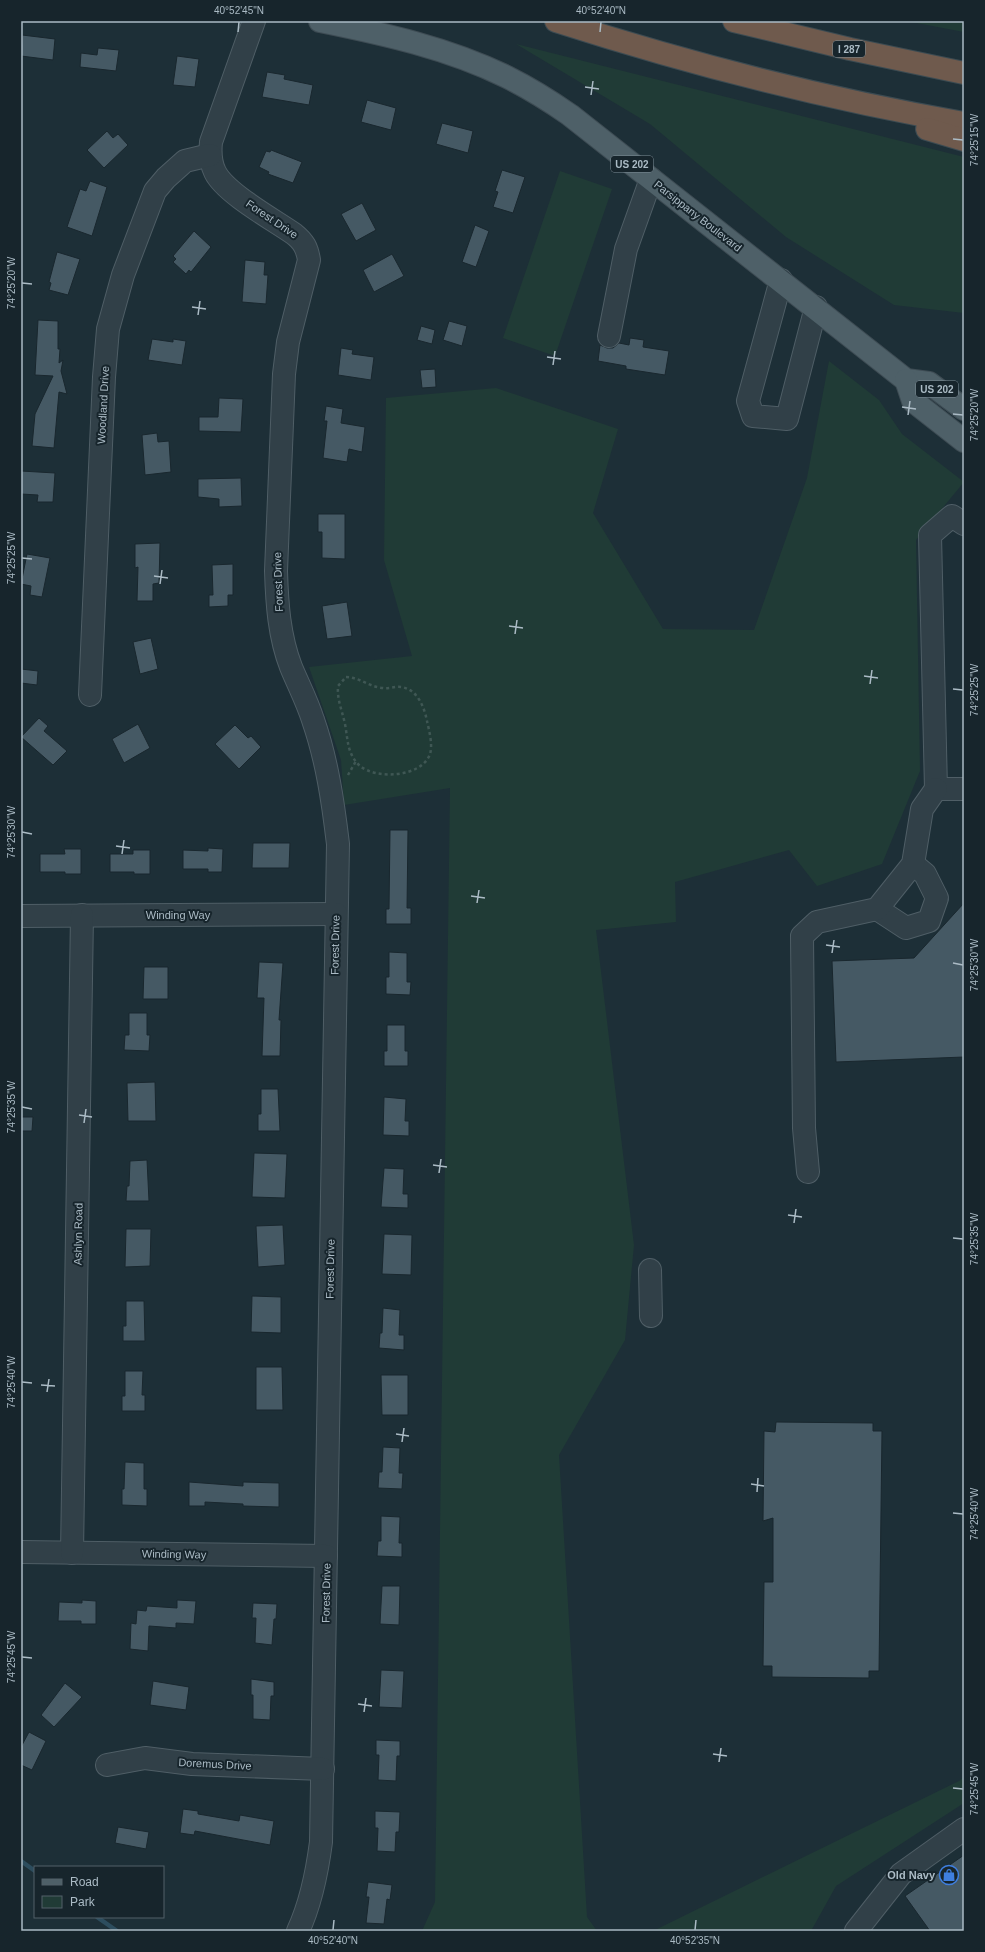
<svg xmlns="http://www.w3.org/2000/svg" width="985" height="1952" font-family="Helvetica,sans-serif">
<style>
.green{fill:#203b36}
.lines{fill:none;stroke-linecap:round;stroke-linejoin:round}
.stream{stroke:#2d4d5e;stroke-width:4.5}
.building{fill:#455964;stroke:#19272e}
.minor-casing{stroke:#4f5e66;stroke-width:24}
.major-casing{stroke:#3e4c54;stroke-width:24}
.highway-casing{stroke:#3c4b52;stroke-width:24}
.path{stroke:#3f5754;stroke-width:2.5;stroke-dasharray:3 3;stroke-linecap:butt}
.minor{stroke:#314048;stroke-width:22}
.major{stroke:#4e6068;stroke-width:22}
.highway{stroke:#6f5a4d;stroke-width:22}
.ticks{fill:none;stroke:#abbbc5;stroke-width:1.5}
.labels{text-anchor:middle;stroke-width:4;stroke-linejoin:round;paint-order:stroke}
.shield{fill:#17252c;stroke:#7f8e97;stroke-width:1}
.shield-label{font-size:10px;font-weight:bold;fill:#abbbc5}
.street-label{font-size:11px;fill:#abbbc5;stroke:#17252c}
.poi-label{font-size:11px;font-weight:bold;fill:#abbbc5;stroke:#17252c;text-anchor:end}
.neatline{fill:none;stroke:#abbbc5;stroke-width:1.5}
.ticks-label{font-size:10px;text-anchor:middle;fill:#abbbc5}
</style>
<rect width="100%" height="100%" fill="#1d2f37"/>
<g class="green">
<polygon points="906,21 964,21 964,32"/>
<polygon points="516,44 964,157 964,313 894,305 786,237 650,124"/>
<polygon points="560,171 612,189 555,356 503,338"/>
<polygon points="829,361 879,400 902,434 964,482 916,540 920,771 882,864 817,886 789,850 675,882 676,922 596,930 634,1245 625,1340 559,1455 587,1917 597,1931 422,1931 435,1902 450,788 344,805 341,760 309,667 412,656 384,560 386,398 496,388 618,429 593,513 663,629 754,630 807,478"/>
<polygon points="964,1777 964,1803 836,1886 811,1931 653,1931 959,1781"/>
</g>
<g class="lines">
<g class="stream">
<polyline points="21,1861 35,1871"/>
<polyline points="97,1917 117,1931"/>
</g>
</g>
<g class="building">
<polygon points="22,35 55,39 53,60 21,56"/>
<polygon points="98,48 119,50 116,71 80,67 81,53 97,55"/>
<polygon points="177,56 199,59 195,87 173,85"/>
<polygon points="267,72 285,75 284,79 313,85 309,105 262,97"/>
<polygon points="367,100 396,108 391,130 361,122"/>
<polygon points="442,123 473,131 468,153 436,144"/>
<polygon points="107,131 113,138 118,134 128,145 104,168 87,150"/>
<polygon points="271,150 302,162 293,183 268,174 269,172 259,167 266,151 270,152"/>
<polygon points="502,170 525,177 513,213 493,207 498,192 495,191"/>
<polygon points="90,181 107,187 92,236 67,227 80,189 86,191"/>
<polygon points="362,203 376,230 356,241 341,214"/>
<polygon points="475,225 489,231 476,267 462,262"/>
<polygon points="194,231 211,247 191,272 189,270 186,274 173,262 176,259 173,256"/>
<polygon points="57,252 80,259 68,295 49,290 51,283 49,282"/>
<polygon points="392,254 404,276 374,292 363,270"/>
<polygon points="245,260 265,262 264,275 268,275 266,304 242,302"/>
<polygon points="38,320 58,321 58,349 60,349 59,363 63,360 61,371 67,394 59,392 54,448 32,446 35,414 53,376 35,375"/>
<polygon points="449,321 467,326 462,346 443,340"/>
<polygon points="421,326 435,330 432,344 417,340"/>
<polygon points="630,338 644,340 643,347 669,351 665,375 626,369 626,366 598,361 600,345 607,348 613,348 619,343 629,345"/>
<polygon points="152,339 173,342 173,339 186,341 182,365 148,360"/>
<polygon points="341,348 353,350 352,354 374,357 371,380 338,375"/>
<polygon points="435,369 436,387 422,388 420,370"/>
<polygon points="219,398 243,399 241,432 199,431 199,417 218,417"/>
<polygon points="326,406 343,409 341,423 365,427 362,452 349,449 347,462 323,458 327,421 324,421"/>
<polygon points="157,433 158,442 169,441 171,472 145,475 142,435"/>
<polygon points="21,471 55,473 53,502 37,502 38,495 21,494"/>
<polygon points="241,478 242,506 219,507 219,499 198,497 198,479"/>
<polygon points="318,514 345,514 345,559 322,558 322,532 318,532"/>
<polygon points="160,543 159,583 153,584 153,601 137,601 138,567 135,568 135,544"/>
<polygon points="27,554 50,558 42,597 30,595 31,586 21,584"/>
<polygon points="233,564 233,595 228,595 228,606 209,607 209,595 213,595 212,565"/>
<polygon points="347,602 352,636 327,639 322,606"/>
<polygon points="151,638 158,669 140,674 133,642"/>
<polygon points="21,669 38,671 37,685 21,683"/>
<polygon points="39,718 48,726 44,731 67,751 53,765 21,737"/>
<polygon points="138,724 150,748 124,763 112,739"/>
<polygon points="235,725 248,738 251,736 261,747 239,769 215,744"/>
<polygon points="390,830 408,830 407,908 411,908 411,924 386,924 386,909 389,909"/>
<polygon points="253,843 290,843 289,868 252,868"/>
<polygon points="208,848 223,849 222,872 208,872 208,869 183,869 183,850 208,851"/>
<polygon points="64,849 81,849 81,874 65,874 65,872 40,872 40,854 65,854"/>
<polygon points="133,850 150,850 150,874 134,874 134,872 110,872 110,854 133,854"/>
<polygon points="964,903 964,1057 836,1062 832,961 914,958"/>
<polygon points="389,952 407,953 407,982 411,982 410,995 386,994 386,977 389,977"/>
<polygon points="259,962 283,963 279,1020 281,1020 280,1056 262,1056 264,998 257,998"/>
<polygon points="144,967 168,967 168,999 143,999"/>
<polygon points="129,1013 147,1013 147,1035 150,1035 149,1051 124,1050 125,1035 129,1035"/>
<polygon points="387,1025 405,1025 405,1051 408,1051 408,1066 384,1066 384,1051 387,1051"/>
<polygon points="155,1082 156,1121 128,1121 127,1083"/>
<polygon points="261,1089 278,1089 280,1131 258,1131 258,1114 261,1114"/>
<polygon points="384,1097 406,1099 405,1121 409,1121 409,1136 383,1135"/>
<polygon points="21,1117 33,1117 32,1131 21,1131"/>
<polygon points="254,1153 287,1154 285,1198 252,1197"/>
<polygon points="147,1160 149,1201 126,1201 127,1186 129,1186 130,1161"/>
<polygon points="384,1168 404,1169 403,1194 408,1194 408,1208 381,1207"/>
<polygon points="283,1225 285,1265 258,1267 256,1226"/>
<polygon points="126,1229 151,1229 150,1266 125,1267"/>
<polygon points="384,1234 412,1235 411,1275 382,1274"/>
<polygon points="252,1296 281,1297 281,1333 251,1332"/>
<polygon points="126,1301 144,1301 145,1341 123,1341 123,1326 126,1326"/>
<polygon points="383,1308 400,1310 399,1335 404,1335 404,1350 379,1348 380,1333 382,1333"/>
<polygon points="256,1367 282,1367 283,1410 256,1410"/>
<polygon points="125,1371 143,1371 142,1395 145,1395 145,1411 122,1411 122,1396 125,1396"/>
<polygon points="381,1375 408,1375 408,1415 382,1415"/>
<polygon points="776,1422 873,1423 873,1431 882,1431 879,1671 869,1671 869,1678 772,1677 772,1666 763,1666 764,1582 773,1582 773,1518 763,1521 764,1431 775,1432"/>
<polygon points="383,1447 400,1448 399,1473 403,1473 402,1489 378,1488 379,1472 382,1472"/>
<polygon points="125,1462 144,1463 144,1489 147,1489 147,1506 122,1505 122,1489 124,1489"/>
<polygon points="189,1482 243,1486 243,1482 279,1483 279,1507 243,1506 243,1504 205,1502 205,1506 189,1506"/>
<polygon points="381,1516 400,1517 399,1543 402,1543 402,1557 377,1556 378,1541 381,1541"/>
<polygon points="382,1586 400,1586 399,1625 380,1624"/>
<polygon points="82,1600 96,1601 96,1624 81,1624 81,1621 58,1621 59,1602 82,1603"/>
<polygon points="177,1600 196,1601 194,1624 176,1623 176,1628 149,1626 148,1651 130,1649 131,1623 136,1624 137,1610 146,1611 147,1606 177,1608"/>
<polygon points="253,1603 277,1604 276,1619 274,1619 272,1645 255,1643 256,1618 252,1618"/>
<polygon points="381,1670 404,1671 402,1708 379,1707"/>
<polygon points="251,1679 274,1682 274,1696 271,1696 270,1720 253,1719 253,1695 251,1695"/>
<polygon points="153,1681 189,1687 186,1710 150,1705"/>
<polygon points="65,1683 82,1697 54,1727 41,1715"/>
<polygon points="29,1732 46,1741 32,1770 21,1765 21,1747"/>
<polygon points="376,1740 400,1741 400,1756 397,1756 396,1781 378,1780 379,1755 376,1755"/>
<polygon points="183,1809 198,1811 198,1814 239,1821 240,1815 274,1821 270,1845 195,1831 194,1835 180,1833"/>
<polygon points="375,1811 400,1812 399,1832 396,1832 395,1852 377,1851 378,1828 375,1828"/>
<polygon points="118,1827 149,1832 146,1849 115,1843"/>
<polygon points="964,1855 964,1931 930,1931 905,1896"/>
<polygon points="368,1882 392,1885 390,1900 387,1899 384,1924 366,1923 369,1897 366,1897"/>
</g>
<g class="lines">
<g class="minor-casing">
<g id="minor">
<path d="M254,21L211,142C210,152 210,162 215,172C225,193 274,220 294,234C304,242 307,248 309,260L288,342L284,374L276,571C277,603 279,636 291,667C298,684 307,701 313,720C327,760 333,802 338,844L321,1842C317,1873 311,1903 298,1931"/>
<polyline points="781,280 748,401 753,416 787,419 816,307"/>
<polyline points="609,336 626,249 651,179"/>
<polyline points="964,524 952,516 930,535 936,789 964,789"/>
<polyline points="90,695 104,377 108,329 123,275 155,191 166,178 185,161 210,155"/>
<polyline points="877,909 906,928 929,921 937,898 925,874 913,864"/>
<polyline points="21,916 336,914"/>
<polyline points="808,1172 804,1128 802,936 817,922 877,909 913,864 922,809 936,789"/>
<polyline points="650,1270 651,1316"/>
<polyline points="21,1552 326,1556"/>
<polyline points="72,1553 82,915"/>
<polyline points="107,1765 145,1758 192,1764 323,1769"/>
<polyline points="856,1931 901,1874 964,1829"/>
</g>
</g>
<g class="major-casing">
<g id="major">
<path d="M320,21C384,34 448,48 507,77C529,88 550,101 570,115L906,380L929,383L964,409"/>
<polyline points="906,380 913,401 964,441"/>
</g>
</g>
<g class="highway-casing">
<g id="highway">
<path d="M556,21C690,64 826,99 964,123"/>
<polyline points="734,21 850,49 964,73"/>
<polyline points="927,129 964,140"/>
</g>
</g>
<g class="path">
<path d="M346,677C359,677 369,687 383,688C389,689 395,686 401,687C417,689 424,706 427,721C429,730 433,745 430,754C422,777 377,780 360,766C347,754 348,740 345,724C342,710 337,700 338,686Z"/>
<polyline points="348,775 356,761"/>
</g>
<use href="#minor" class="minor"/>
<use href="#major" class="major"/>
<use href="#highway" class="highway"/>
</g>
<path class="ticks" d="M238,32L239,22M600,32L601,22M585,87L599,89M591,95L593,81M953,139L963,140M22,283L32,284M192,307L206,309M198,315L200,301M547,357L561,359M553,365L555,351M902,407L916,409M953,414L963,415M908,415L910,401M22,558L32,559M154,576L168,578M160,584L162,570M509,626L523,628M515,634L517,620M864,676L878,678M870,684L872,670M953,689L963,690M22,832L32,834M116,846L130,848M122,854L124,840M471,896L485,898M477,903L479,890M826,945L840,947M832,953L834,940M953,963L963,965M22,1107L32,1109M79,1115L92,1117M84,1123L86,1109M433,1165L447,1167M439,1173L441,1159M788,1215L802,1217M794,1223L796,1209M953,1238L963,1239M22,1382L32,1383M41,1385L55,1386M47,1392L49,1379M396,1434L409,1436M402,1442L404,1428M751,1484L764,1486M757,1492L758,1478M953,1513L963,1514M22,1657L32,1658M358,1704L372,1706M364,1712L366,1698M713,1754L727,1756M719,1762L721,1748M953,1788L963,1789M333,1930L334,1920M695,1930L696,1920"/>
<defs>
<g id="shop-ring" transform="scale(1)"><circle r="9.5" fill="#17252c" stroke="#3f7fe0" stroke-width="1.5"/><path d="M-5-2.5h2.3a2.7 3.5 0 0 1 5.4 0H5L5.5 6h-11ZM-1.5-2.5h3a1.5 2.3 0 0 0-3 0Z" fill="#3f7fe0"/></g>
</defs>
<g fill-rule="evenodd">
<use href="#shop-ring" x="949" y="1875"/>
</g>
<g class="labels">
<g class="shield">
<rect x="833" y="41" width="32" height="16" rx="3"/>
<rect x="611" y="156" width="42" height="16" rx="3"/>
<rect x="916" y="381" width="42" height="16" rx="3"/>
</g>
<g class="shield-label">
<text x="849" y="53">I 287</text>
<text x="632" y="168">US 202</text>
<text x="937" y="393">US 202</text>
</g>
<g class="street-label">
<text transform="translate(698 216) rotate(38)" y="4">Parsippany Boulevard</text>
<text transform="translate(272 219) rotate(34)" y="4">Forest Drive</text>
<text transform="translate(103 405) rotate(-87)" y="4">Woodland Drive</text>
<text transform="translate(278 582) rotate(-92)" y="4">Forest Drive</text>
<text x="178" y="919">Winding Way</text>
<text transform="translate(335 945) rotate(-89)" y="4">Forest Drive</text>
<text transform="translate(78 1234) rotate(-89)" y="4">Ashlyn Road</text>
<text transform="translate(330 1269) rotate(-89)" y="4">Forest Drive</text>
<text transform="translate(174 1554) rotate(1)" y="4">Winding Way</text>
<text transform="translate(326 1593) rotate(-89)" y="4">Forest Drive</text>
<text transform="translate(215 1764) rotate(3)" y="4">Doremus Drive</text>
</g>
<g class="poi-label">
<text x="935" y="1879">Old Navy</text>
</g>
</g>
<rect width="985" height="1952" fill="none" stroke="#17252c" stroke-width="44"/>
<rect x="34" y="1866" width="130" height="52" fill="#17252c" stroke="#526169"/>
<rect x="42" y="1879" width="20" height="6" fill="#4e6068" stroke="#526169"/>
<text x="70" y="1886" font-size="12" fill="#abbbc5">Road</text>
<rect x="42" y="1896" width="20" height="12" fill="#203b36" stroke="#526169"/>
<text x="70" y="1906" font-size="12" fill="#abbbc5">Park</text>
<rect x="22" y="22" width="941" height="1908" class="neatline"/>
<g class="ticks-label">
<text x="239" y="14">40°52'45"N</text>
<text x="601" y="14">40°52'40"N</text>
<text transform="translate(974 140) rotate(-90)" y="4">74°25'15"W</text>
<text transform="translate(11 283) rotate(-90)" y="4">74°25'20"W</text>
<text transform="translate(974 415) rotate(-90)" y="4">74°25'20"W</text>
<text transform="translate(11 558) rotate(-90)" y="4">74°25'25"W</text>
<text transform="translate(974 690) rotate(-90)" y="4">74°25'25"W</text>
<text transform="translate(11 832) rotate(-90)" y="4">74°25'30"W</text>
<text transform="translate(974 965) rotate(-90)" y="4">74°25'30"W</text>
<text transform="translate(11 1107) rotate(-90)" y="4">74°25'35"W</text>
<text transform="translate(974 1239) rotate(-90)" y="4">74°25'35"W</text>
<text transform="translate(11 1382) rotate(-90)" y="4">74°25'40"W</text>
<text transform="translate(974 1514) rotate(-90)" y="4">74°25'40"W</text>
<text transform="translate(11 1657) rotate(-90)" y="4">74°25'45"W</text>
<text transform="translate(974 1789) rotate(-90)" y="4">74°25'45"W</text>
<text x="333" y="1944">40°52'40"N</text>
<text x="695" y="1944">40°52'35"N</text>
</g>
</svg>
